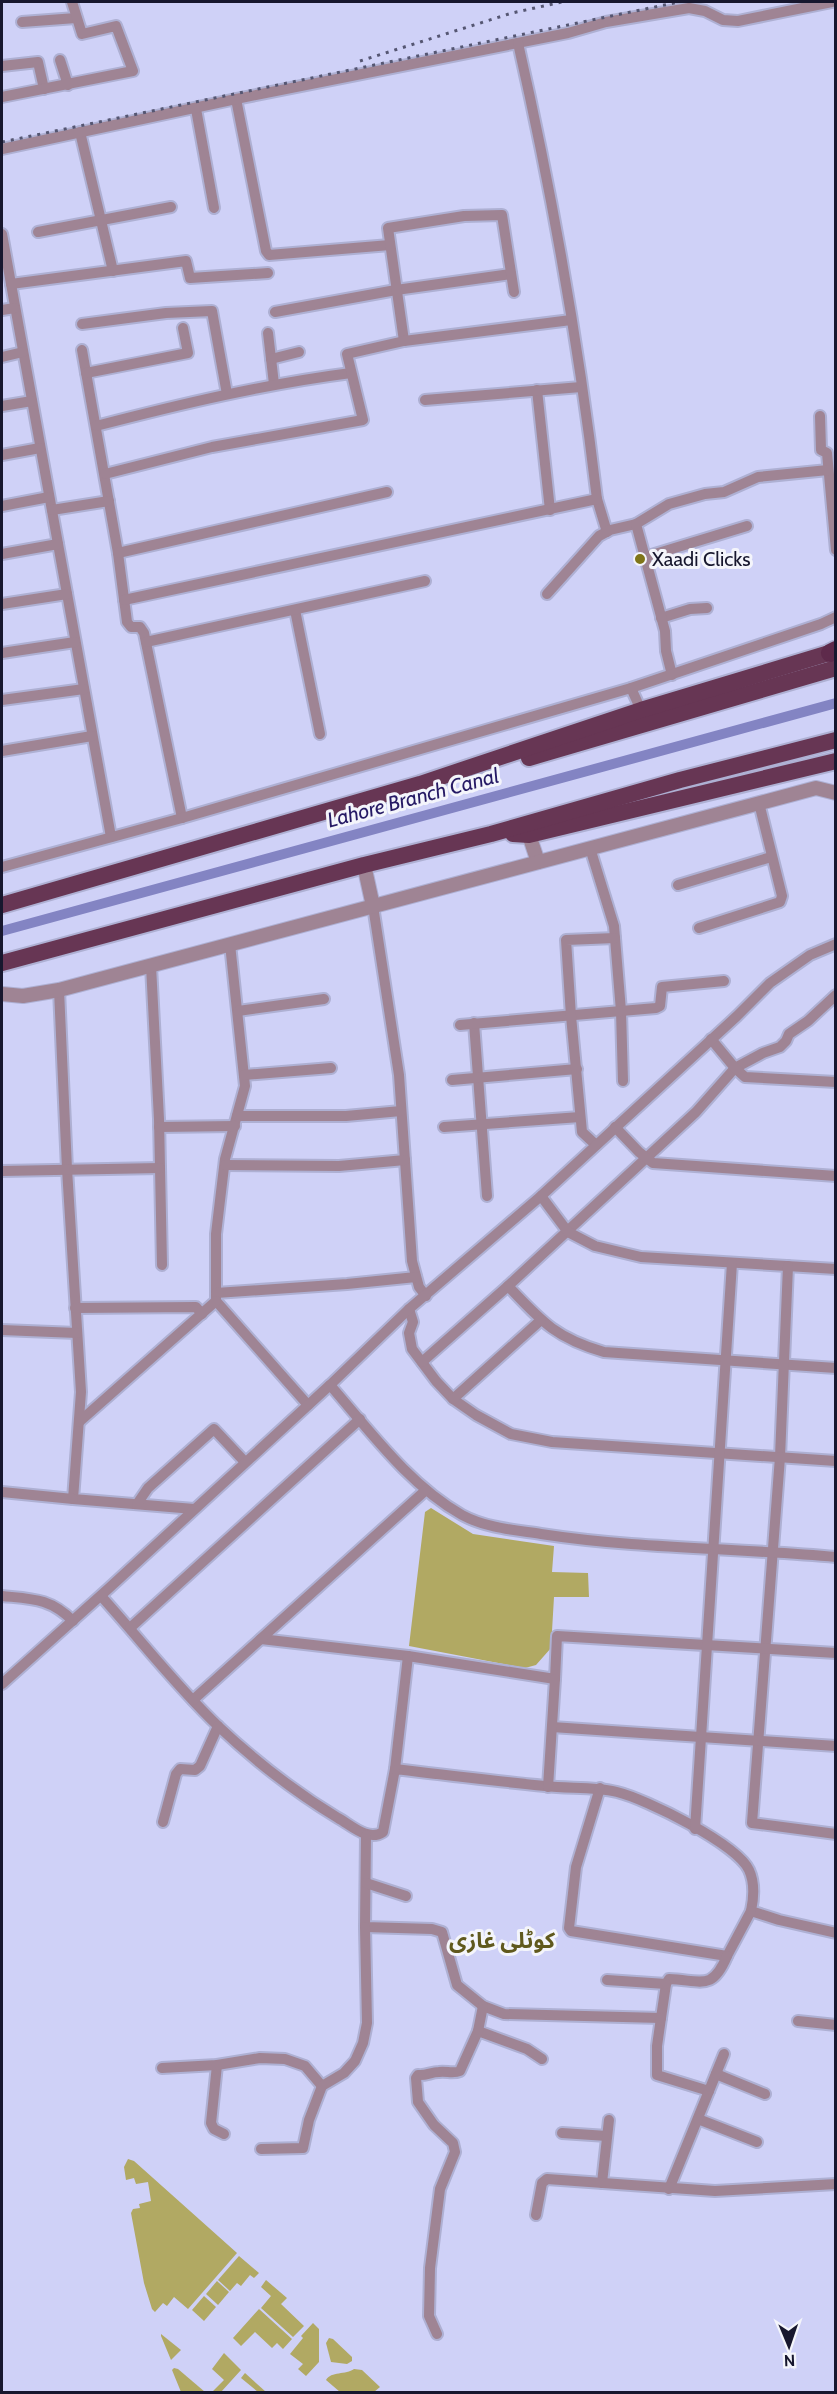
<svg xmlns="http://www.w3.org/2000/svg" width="837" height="2394" font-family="Cabin,'Noto Sans Arabic',sans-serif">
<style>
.green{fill:#b1a963}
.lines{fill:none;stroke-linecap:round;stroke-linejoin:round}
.canal{stroke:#8384c3;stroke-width:10}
.minor-casing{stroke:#aeb0d3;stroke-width:14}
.tertiary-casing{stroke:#aeb0d3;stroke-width:16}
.trunk-casing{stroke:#aeb0d3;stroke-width:20}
.motorway-casing{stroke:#aeb0d3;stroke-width:21}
.minor{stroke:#9f8494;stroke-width:10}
.tertiary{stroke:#9f8494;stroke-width:14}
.trunk{stroke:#673654;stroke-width:16}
.motorway{stroke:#5e2a4b;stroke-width:18}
.rail{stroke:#555672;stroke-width:3;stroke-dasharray:3 6;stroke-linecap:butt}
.poi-dot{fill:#7f7519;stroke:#f4f5fb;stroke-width:2}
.labels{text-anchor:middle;stroke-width:6;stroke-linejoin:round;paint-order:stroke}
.poi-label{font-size:20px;fill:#17172e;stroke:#f4f5fb;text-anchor:start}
.water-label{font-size:21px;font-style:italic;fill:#261a65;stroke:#f4f5fb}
.quarter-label{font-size:22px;font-weight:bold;fill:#60591d;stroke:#f4f5fb}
</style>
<rect width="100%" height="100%" fill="#cfd1f7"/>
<g class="green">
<polygon points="431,1508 473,1534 554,1546 552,1572 588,1573 589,1597 554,1597 551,1648 536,1665 525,1668 409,1646 425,1512"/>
<polygon points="128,2159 134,2161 237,2253 188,2309 174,2297 167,2306 163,2303 155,2312 152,2309 144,2283 131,2213 133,2209 140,2208 139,2204 151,2201 148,2182 136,2184 134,2178 126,2180 124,2167"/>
<polygon points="239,2256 259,2273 254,2278 250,2275 241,2286 237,2283 230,2291 218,2280"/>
<polygon points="266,2280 287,2298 281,2304 304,2326 293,2337 261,2308 271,2296 261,2287"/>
<polygon points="217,2281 229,2292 218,2305 206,2294"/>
<polygon points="204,2296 216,2307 204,2321 192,2310"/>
<polygon points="259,2309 292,2339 283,2349 277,2343 272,2348 255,2332 241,2346 233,2338"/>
<polygon points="313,2323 319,2329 319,2362 306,2376 298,2369 303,2364 290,2354 303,2338 301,2336"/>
<polygon points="161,2334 181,2350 171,2360 161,2336"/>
<polygon points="329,2338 333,2339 352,2357 352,2361 347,2364 331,2362 326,2343"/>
<polygon points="224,2353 241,2370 221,2392 212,2392 224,2380 212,2369"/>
<polygon points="174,2368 178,2369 205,2392 181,2392 172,2370"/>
<path d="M354,2369L362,2370L380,2387L374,2392H340L326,2380C331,2371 346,2375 354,2369Z"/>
<polygon points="245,2373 266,2392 258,2392 241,2378"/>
</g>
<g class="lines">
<polyline class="canal" points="2,931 836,703"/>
<g class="minor-casing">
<g id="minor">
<polyline points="22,22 76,18"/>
<polyline points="60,60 68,85"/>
<polyline points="2,66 38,62 44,89"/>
<polyline points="2,97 133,71 116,26 82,34 72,2"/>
<polyline points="236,99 266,251 269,255 390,245"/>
<polyline points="196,109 214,208"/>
<polyline points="80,132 113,271"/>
<polyline points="2,149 236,99 568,33 606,22 689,8 705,11 723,20 738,21 832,2"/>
<polyline points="38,232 171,207"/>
<polyline points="2,234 111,837"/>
<polyline points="11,284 186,261 190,278 268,273"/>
<polyline points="2,310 15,308"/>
<polyline points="275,312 396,290 511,274"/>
<polyline points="82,324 166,313 212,311 227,394"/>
<polyline points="268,333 274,384"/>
<polyline points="404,341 388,228 464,216 502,215 514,292"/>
<polyline points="82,350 118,553 127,622 131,627 140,627 144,633 182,818"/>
<polyline points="2,357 23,352"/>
<polyline points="271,359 299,352"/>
<polyline points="86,373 188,353 183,328"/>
<polyline points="537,390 550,510"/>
<polyline points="425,400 581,387"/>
<polyline points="2,406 32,401"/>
<polyline points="820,416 821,450 827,453 836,550"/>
<path d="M96,426C181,404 265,384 351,373"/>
<polyline points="2,455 40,448"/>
<polyline points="105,474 212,447 363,420 347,354 404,341 571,320"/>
<polyline points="597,499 607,532"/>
<polyline points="2,506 49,497"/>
<polyline points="52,510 109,501"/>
<polyline points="118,553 387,492"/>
<polyline points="2,554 58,544"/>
<polyline points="645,557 747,526"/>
<polyline points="547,594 599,536 610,530 636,524"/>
<path d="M124,600L597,499C579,346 552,193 518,43"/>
<polyline points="2,604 67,594"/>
<polyline points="295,610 320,734"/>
<polyline points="661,618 690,609 707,608"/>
<polyline points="146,642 425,581"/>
<polyline points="2,653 75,642"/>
<polyline points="672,675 666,651 665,631 636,524 669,504 705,494 724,492 758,477 828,470"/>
<polyline points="631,688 641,710"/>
<polyline points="2,700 84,689"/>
<polyline points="2,751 92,736"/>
<polyline points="590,848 614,926 621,1011 623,1081"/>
<polyline points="2,867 182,818 631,688 821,624 836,617"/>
<polyline points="678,885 771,857"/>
<polyline points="373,906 399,1075 412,1261 419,1287 426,1296"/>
<polyline points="699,928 780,902 782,896 759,803"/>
<polyline points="230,944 245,1086 225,1159 221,1192 216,1234 216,1301 308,1405"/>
<polyline points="151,966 159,1119 162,1265"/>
<polyline points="59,990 67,1169 81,1392 73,1499 194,1509"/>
<path d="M836,995L808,1021L789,1034L786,1041L780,1047L763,1053L735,1068L696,1112L508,1286C542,1322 556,1338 604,1352L836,1368"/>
<polyline points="238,1011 324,999"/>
<polyline points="474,1023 487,1196"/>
<polyline points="460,1025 656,1008 660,1006 662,987 724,981"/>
<polyline points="711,1039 735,1068 745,1077 836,1082"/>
<polyline points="244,1075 331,1068"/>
<polyline points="452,1080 577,1069"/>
<polyline points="237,1116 346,1116 401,1111"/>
<polyline points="159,1127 235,1126"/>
<polyline points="444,1127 580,1117"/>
<polyline points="615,1127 639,1152 653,1163 836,1176"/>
<polyline points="596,1145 582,1132 571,1016 566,940 615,938"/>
<polyline points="225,1165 339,1166 405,1160"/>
<polyline points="2,1171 160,1168"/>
<polyline points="541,1196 568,1232 595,1246 641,1257 836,1269"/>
<polyline points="788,1266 780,1457 752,1823 836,1834"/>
<polyline points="216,1293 347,1284 416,1277"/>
<polyline points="75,1308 196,1307 202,1314"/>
<polyline points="409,1309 413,1322 409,1333 412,1349 436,1381 453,1399 476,1415 511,1434 552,1442 836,1461"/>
<polyline points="2,1330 77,1333"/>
<polyline points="422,1362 508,1286"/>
<path d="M330,1385C370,1431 409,1485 462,1515C486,1528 515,1530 541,1534C638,1549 738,1548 836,1557"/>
<polyline points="453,1399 541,1320"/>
<polyline points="79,1422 216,1301"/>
<polyline points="2,1492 73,1499"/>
<polyline points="137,1504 148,1488 214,1429 245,1462"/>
<path d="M2,1596C32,1599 50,1598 73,1621"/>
<path d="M101,1596C140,1639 176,1686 218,1726C254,1760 295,1792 338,1818C351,1825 368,1842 383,1832L395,1769C445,1775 495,1781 545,1786C569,1789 593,1786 617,1792C646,1799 737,1844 749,1870C755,1883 754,1897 751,1911L779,1920L836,1933"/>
<polyline points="130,1628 360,1419"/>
<polyline points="261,1639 408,1656 555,1679 557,1636 836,1653"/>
<polyline points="2,1684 108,1589 330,1385 409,1309 541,1196 737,1016 770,983 810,955 836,944"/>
<polyline points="193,1700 426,1490"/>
<polyline points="552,1727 836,1746"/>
<polyline points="395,1769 408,1656"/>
<polyline points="548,1787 555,1679"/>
<polyline points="600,1788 576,1867 569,1928 571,1931 727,1956 751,1911"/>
<polyline points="163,1822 176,1774 180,1769 195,1770 200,1766 218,1726"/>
<polyline points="695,1829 732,1263"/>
<path d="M366,1835L365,1927L432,1929L442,1932L457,1985L483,2006L504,2014L661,2018L666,1984L669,1979C701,1980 712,1992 727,1956"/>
<polyline points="366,1883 406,1896"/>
<polyline points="607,1980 666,1984"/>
<polyline points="661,2018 657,2046 657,2075 709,2091"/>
<polyline points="798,2021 836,2025"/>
<polyline points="478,2031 527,2049 542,2059"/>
<polyline points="217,2065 211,2123 214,2129 224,2134"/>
<polyline points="162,2068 217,2065 260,2058 285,2059 305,2066 322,2086"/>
<polyline points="716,2074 765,2094"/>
<polyline points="698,2119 757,2142"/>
<polyline points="562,2133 607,2136"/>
<polyline points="261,2149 303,2148 309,2120 322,2086 344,2073 355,2061 363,2043 367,2023 365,1927"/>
<polyline points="602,2183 609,2120"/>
<polyline points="669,2189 724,2054"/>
<polyline points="536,2215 542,2183 547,2179 715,2191 836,2184"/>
<path d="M437,2334L429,2316L430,2268L440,2189L455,2152L453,2143L434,2125L418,2102L416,2078L418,2075C426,2076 431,2072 439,2072C447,2071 453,2074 460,2071L478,2031L483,2006"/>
</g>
</g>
<g class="tertiary-casing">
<g id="tertiary">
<polyline points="529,835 538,862"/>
<polyline points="364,865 373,906"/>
<polyline points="2,994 23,996 59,990 816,788 836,793"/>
</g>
</g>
<g class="trunk-casing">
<g id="trunk">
<polyline points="529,758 836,668"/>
<polyline points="513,834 529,835 836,761"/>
<polyline points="2,905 420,784 641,710 836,651"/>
<polyline points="2,963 364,865 491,834 680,780 836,740"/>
</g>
</g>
<g class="motorway-casing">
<polyline id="motorway" points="830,653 836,650"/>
</g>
<use href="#minor" class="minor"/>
<use href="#tertiary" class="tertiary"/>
<use href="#trunk" class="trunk"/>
<use href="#motorway" class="motorway"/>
<g class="rail">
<polyline points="360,61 512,13 562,2"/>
<polyline points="2,142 679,2"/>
</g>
</g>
<circle class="poi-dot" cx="640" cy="559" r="6"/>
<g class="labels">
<g class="poi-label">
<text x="652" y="566">Xaadi Clicks</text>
</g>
<g class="water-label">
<text transform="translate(413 798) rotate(-15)" y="7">Lahore Branch Canal</text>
</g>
<g class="quarter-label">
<text x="502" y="1948">کوٹلی غازی</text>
</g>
</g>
<rect width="837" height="2394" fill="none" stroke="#17172e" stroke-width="6"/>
<g transform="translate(789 2346) rotate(178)" stroke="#f4f5fb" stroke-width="4.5" paint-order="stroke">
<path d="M0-4.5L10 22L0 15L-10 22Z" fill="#17172e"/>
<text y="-9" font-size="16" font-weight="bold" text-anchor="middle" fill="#17172e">N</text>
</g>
</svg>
